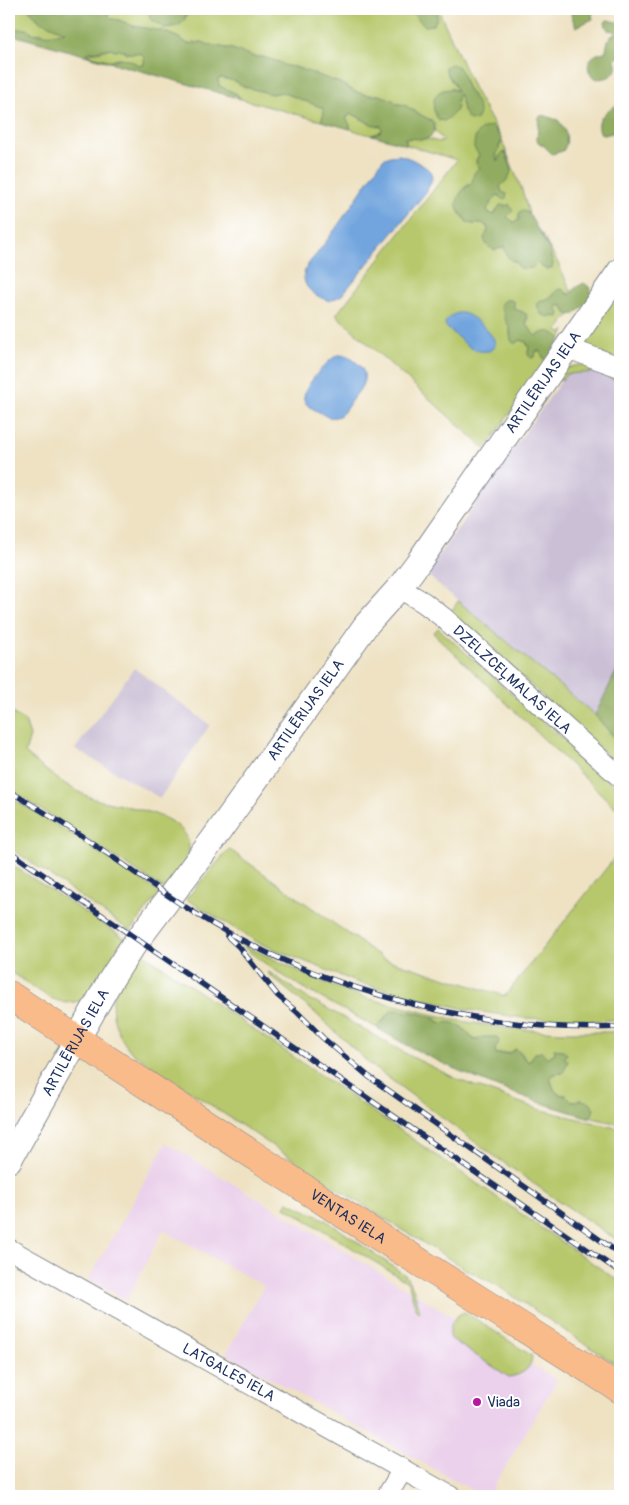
<svg xmlns="http://www.w3.org/2000/svg" width="629" height="1505" font-family="Pangolin,sans-serif">
<style>
.built{fill:#ebd1eb}
.industrial{fill:#cbbfd5}
.green{fill:#b7c86c;stroke:#697c65;fill-rule:evenodd}
.forest{fill:#91ac60;stroke:#566e5f;fill-rule:evenodd}
.water{fill:#72a5de;stroke:#466a9e}
.lines{fill:none;stroke-linecap:round;stroke-linejoin:round}
.minor-casing{stroke:#848890;stroke-width:22}
.tertiary-casing{stroke:#848890;stroke-width:27}
.trunk-casing{stroke:#848890;stroke-width:29}
.minor{stroke:#fff;stroke-width:20}
.tertiary{stroke:#fff;stroke-width:25}
.trunk{stroke:#fabb8b;stroke-width:28}
.rail-casing{stroke:#1b2f5e;stroke-width:5.5}
.rail{stroke:#fff;stroke-width:4;stroke-dasharray:11;stroke-linecap:butt}
.poi-dot{fill:#b5179e;stroke:#fff;stroke-width:2}
.labels{text-anchor:middle;stroke-width:4;stroke-linejoin:round;paint-order:stroke}
.street-label{font-size:15px;fill:#1b2f5e;stroke:#fff}
.poi-label{font-size:15px;fill:#1b2f5e;stroke:#fff;text-anchor:start}
</style>
<rect width="100%" height="100%" fill="#fff"/>
<filter id="ink" filterUnits="userSpaceOnUse"><feTurbulence type="fractalNoise" baseFrequency=".02" numOctaves="2"/><feDisplacementMap in="SourceGraphic" scale="10" xChannelSelector="R" yChannelSelector="G"/><feConvolveMatrix kernelMatrix="1 2 1 2 8 2 1 2 1" color-interpolation-filters="sRGB"/></filter>
<filter id="wash" filterUnits="userSpaceOnUse"><feTurbulence type="fractalNoise" baseFrequency=".0096" numOctaves="4" result="noise"/><feDisplacementMap in="SourceGraphic" scale="20" xChannelSelector="R" yChannelSelector="G"/><feGaussianBlur stdDeviation="1.12" result="paint"/><feColorMatrix in="noise" values="0 0 0 0 0 0 0 0 0 0 0 0 0 0 0 0 0 1.4 0 .05"/><feComposite in="paint" operator="in"/></filter>
<g filter="url(#wash)">
<rect width="100%" height="100%" fill="#eee2c3"/>
<polygon class="built" points="166,1143 557,1380 488,1496 483,1496 226,1354 264,1286 163,1230 127,1300 89,1279"/>
<g class="industrial">
<polygon points="598,372 620,383 620,664 595,715 426,574 566,374"/>
<polygon points="134,668 210,725 160,798 75,749"/>
</g>
<g class="green">
<polygon points="9,9 27,9 31,11 38,20 65,32 60,34 48,35 43,33 34,34 27,29 19,29 9,32"/>
<path d="M119,9H152L151,10L154,22L160,24L163,28L177,26L187,16L185,9H299L302,12L307,13L312,9H410L417,18L425,26L433,25C437,20 438,16 436,9H438L474,89L500,136L495,129L476,160V163L480,168L472,183L465,187L459,213L463,216L467,223L473,224L482,223L488,228L487,233L500,249L505,246L518,266L537,263L543,268L548,270L553,264C552,260 551,256 550,252C548,246 543,239 541,233L558,263L572,293L567,294L564,290L556,291C552,298 548,299 541,300L549,317L553,316L558,305L563,306L566,313L570,315L564,320L563,324L557,331L562,333L565,330L561,339L542,333L537,336H534L529,327L526,325L528,319L523,312L514,309L513,306L505,313C504,323 511,323 510,334L516,343L521,340L526,342L529,348L528,352L540,351L543,357L546,362L485,449L336,315L457,160L407,145L405,139C411,138 420,138 427,139C434,140 438,143 444,141L434,130L435,126L432,120L418,115L415,111L402,104H397L391,99L379,95H368L356,92L340,83L295,67L286,66L279,62L262,57H255L232,49L209,45L202,42L188,44L179,38L162,31L133,26L119,20L112,19L108,15ZM445,67L463,75C465,84 467,90 474,96L461,105L462,99L461,95H458L456,101L457,108L451,88L457,91C454,82 446,76 445,67Z"/>
<path d="M111,48C116,51 119,50 124,51C125,52 126,53 128,53C136,55 146,48 144,65H139L129,60L121,58L112,61L87,55V53L98,52Z"/>
<polygon points="221,78 235,81 245,87 272,94 282,92 323,108 324,113 321,121 241,99 237,94 219,86 218,79"/>
<path d="M351,114C362,117 368,126 381,125L382,129C375,140 361,132 350,129V125L346,119Z"/>
<path d="M502,141L522,190L529,214L524,211L519,215V220L514,222L496,212L493,215L489,213L487,208L496,196L502,192L500,187L506,181L511,168L508,162L507,155L499,156V161H497C495,149 499,150 502,141Z"/>
<polygon points="620,283 620,361 590,349 586,343 586,337"/>
<polygon points="579,365 587,365 620,378 620,383 598,372 566,374 562,380 555,380 566,368"/>
<polygon points="458,601 595,715 620,744 620,767 451,612"/>
<polygon points="438,628 620,790 620,812 433,633"/>
<path d="M9,711L25,721L30,736L25,753C45,770 67,788 92,798C117,807 193,811 189,851C189,857 169,882 164,889L9,789Z"/>
<polygon points="9,797 72,834 160,893 130,931 9,847"/>
<polygon points="229,849 384,959 505,996 620,851 620,1019 596,1021 524,1018 469,1010 359,983 259,943 186,899"/>
<polygon points="9,863 126,939 94,989 81,1001 65,1003 50,998 9,971"/>
<path d="M239,943L321,981L366,998L460,1021L514,1029L561,1032H620V1124L587,1117L592,1115L582,1100L572,1101L566,1095C554,1096 553,1087 550,1077L554,1074L562,1073L568,1061L564,1058L555,1053C550,1057 531,1065 525,1060C525,1059 522,1053 521,1052L496,1054L495,1049L485,1037L474,1040L461,1026L441,1023L433,1017L392,1010L377,1028C330,1002 280,979 239,943Z"/>
<path d="M140,951L620,1282V1367L495,1284L467,1270L350,1197L132,1053C119,1038 108,1015 114,995C118,984 134,962 140,951Z"/>
<polygon points="269,972 310,1000 316,1002 410,1056 461,1081 538,1109 620,1129 620,1242 553,1197 490,1153 371,1065 314,1012 267,973"/>
<polygon points="288,1202 326,1220 405,1275 413,1288 420,1310 419,1312 416,1310 409,1285 406,1281 285,1207"/>
<path d="M465,1312L532,1356C532,1369 521,1375 509,1377L451,1339C447,1328 453,1315 465,1312Z"/>
</g>
<g class="forest">
<path d="M27,9H119L112,11L108,15L112,19L119,20L133,26L162,31L179,38L188,44L202,42L209,45L232,49L255,57H262L279,62L286,66L295,67L340,83L356,92L368,95H379L391,99L397,104L407,106C415,115 438,118 434,131C433,136 429,138 425,139C418,140 411,137 405,138L407,145L372,135L380,132L382,129L381,126C369,126 362,117 351,114L346,118L350,125V129L321,121L324,113L323,108L282,92L272,94L245,87L235,81L221,78L218,79L219,86L237,94L241,99L9,34V32C14,31 19,28 25,29C30,30 27,30 32,33C38,35 58,35 65,32L38,20L31,11ZM111,48C116,51 119,50 124,51C125,51 126,53 128,53C135,55 146,48 144,65H139L129,60L121,58L112,61L88,55L87,53Z"/>
<path d="M152,9H185C188,25 177,27 163,28C159,23 154,23 150,19L149,15Z"/>
<path d="M410,9H436C438,16 437,19 433,25L425,26L417,18Z"/>
<polygon points="573,9 595,9 592,15 593,19 576,27 571,15"/>
<path d="M607,20C612,20 616,23 620,22V57H618L615,60C621,75 605,81 593,78C583,65 590,54 605,52C609,43 605,39 615,34L614,31L608,30L606,26L605,22Z"/>
<path d="M451,64C463,66 462,76 466,85C471,98 485,105 476,121L468,119L463,111L460,95H458C454,112 461,109 444,121L439,120C427,105 435,83 457,91C454,82 447,76 445,67Z"/>
<path d="M620,104V131L604,135L601,134C593,120 607,109 620,104Z"/>
<path d="M543,115C548,116 552,119 558,120C566,130 570,140 563,151L552,154L544,146L538,142L537,139L539,117Z"/>
<path d="M492,126L500,136L502,141L499,146V150L496,155L497,161L499,160V156L503,152L506,153L512,171L506,181L500,187L502,192L507,194L506,199L503,200L498,195L496,196L487,209L489,213L494,215L500,205L506,206L509,204L513,211L507,217L514,222L519,220V214L522,210L529,214L550,251L551,258L553,264L552,268C545,270 542,267 537,263L532,268L522,269L518,266L516,262C507,260 506,254 504,246L496,250C489,248 486,246 484,238L487,233L488,227L482,223C478,223 474,225 470,223C466,222 465,218 462,215C450,204 461,189 472,183C473,176 473,171 480,168C476,163 475,161 479,155L474,148C474,135 478,128 492,126Z"/>
<path d="M584,283L589,287L593,297L575,314L570,315L566,313L563,306L559,305L557,309L560,313L559,317C552,316 547,318 541,314C533,300 541,302 550,298C554,295 556,291 559,289L564,290L567,294H571L575,288Z"/>
<path d="M506,300H511L514,302V309L523,312L527,315L526,325L529,327L534,335L537,336C547,329 553,331 561,339L546,362L543,357L540,351H536L535,357L531,358L528,355V352L529,348L526,342L521,340L516,343H513L511,340L510,334V327C503,320 506,315 500,306L502,302Z"/>
<polygon points="620,664 620,744 595,715"/>
<path d="M392,1010C408,1011 427,1013 441,1023C458,1020 464,1029 474,1040L485,1037H497L499,1042L495,1049L496,1054H507L516,1049C522,1053 523,1059 529,1062L535,1053L542,1052L548,1058L555,1053L554,1049L563,1050L567,1054L564,1058L568,1061L563,1073L554,1074L550,1077C553,1087 554,1096 566,1095L572,1101L582,1100L591,1103L594,1109L592,1115L587,1117C514,1096 443,1068 377,1028Z"/>
</g>
<g class="water">
<path d="M399,155C408,157 414,160 422,165C436,173 433,179 426,192L342,295L330,301C319,298 304,290 304,277C303,267 314,258 319,251C342,221 362,190 383,159L390,156Z"/>
<path d="M458,313C461,313 463,313 466,314C473,316 495,335 495,343C496,354 479,352 473,349C464,344 455,334 446,327L445,323C448,317 452,315 458,313Z"/>
<path d="M338,355C346,355 350,357 356,362C372,375 362,388 351,401C348,406 344,413 339,416C332,419 326,417 321,413C315,410 304,405 304,399C302,388 328,359 338,355Z"/>
</g>
</g>
<g filter="url(#ink)">
<g class="lines">
<g class="minor-casing">
<g id="minor">
<polyline points="567,348 620,367"/>
<path id="s1" d="M399,588L423,602L444,618L620,777"/>
<path id="s2" d="M9,1249L450,1496"/>
<polyline points="387,1496 403,1469"/>
</g>
</g>
<g class="tertiary-casing">
<g id="tertiary">
<path id="s3" d="M9,1160L110,981L130,950L212,841L366,625L399,588L420,560L620,271"/>
</g>
</g>
<g class="trunk-casing">
<g id="trunk">
<path id="s4" d="M9,995L342,1213L620,1389"/>
</g>
</g>
<use href="#minor" class="minor"/>
<use href="#tertiary" class="tertiary"/>
<use href="#trunk" class="trunk"/>
<g class="rail-casing">
<g id="rail">
<path d="M9,791C37,808 65,824 92,843C134,871 174,902 218,927C330,992 491,1034 620,1027"/>
<polyline points="9,851 620,1272"/>
<polyline points="227,936 239,947 278,996 297,1012 323,1038 368,1076 620,1254"/>
</g>
</g>
<use href="#rail" class="rail"/>
</g>
</g>
<circle class="poi-dot" cx="477" cy="1402" r="5"/>
<g class="labels">
<g class="street-label">
<text dy="5" stroke="none"><textPath href="#s3" startOffset="945">ARTILĒRIJAS IELA</textPath></text>
<text dy="5" stroke="none"><textPath href="#s1" startOffset="146">DZELZCEĻMALAS IELA</textPath></text>
<text dy="5" stroke="none"><textPath href="#s3" startOffset="540">ARTILĒRIJAS IELA</textPath></text>
<text dy="5" stroke="none"><textPath href="#s3" startOffset="135">ARTILĒRIJAS IELA</textPath></text>
<text dy="5" stroke="none"><textPath href="#s4" startOffset="405">VENTAS IELA</textPath></text>
<text dy="5" stroke="none"><textPath href="#s2" startOffset="252">LATGALES IELA</textPath></text>
</g>
<g class="poi-label">
<text x="487" y="1407">Viada</text>
</g>
</g>
<rect width="629" height="1505" fill="none" stroke="#fff" stroke-width="30"/>
</svg>
